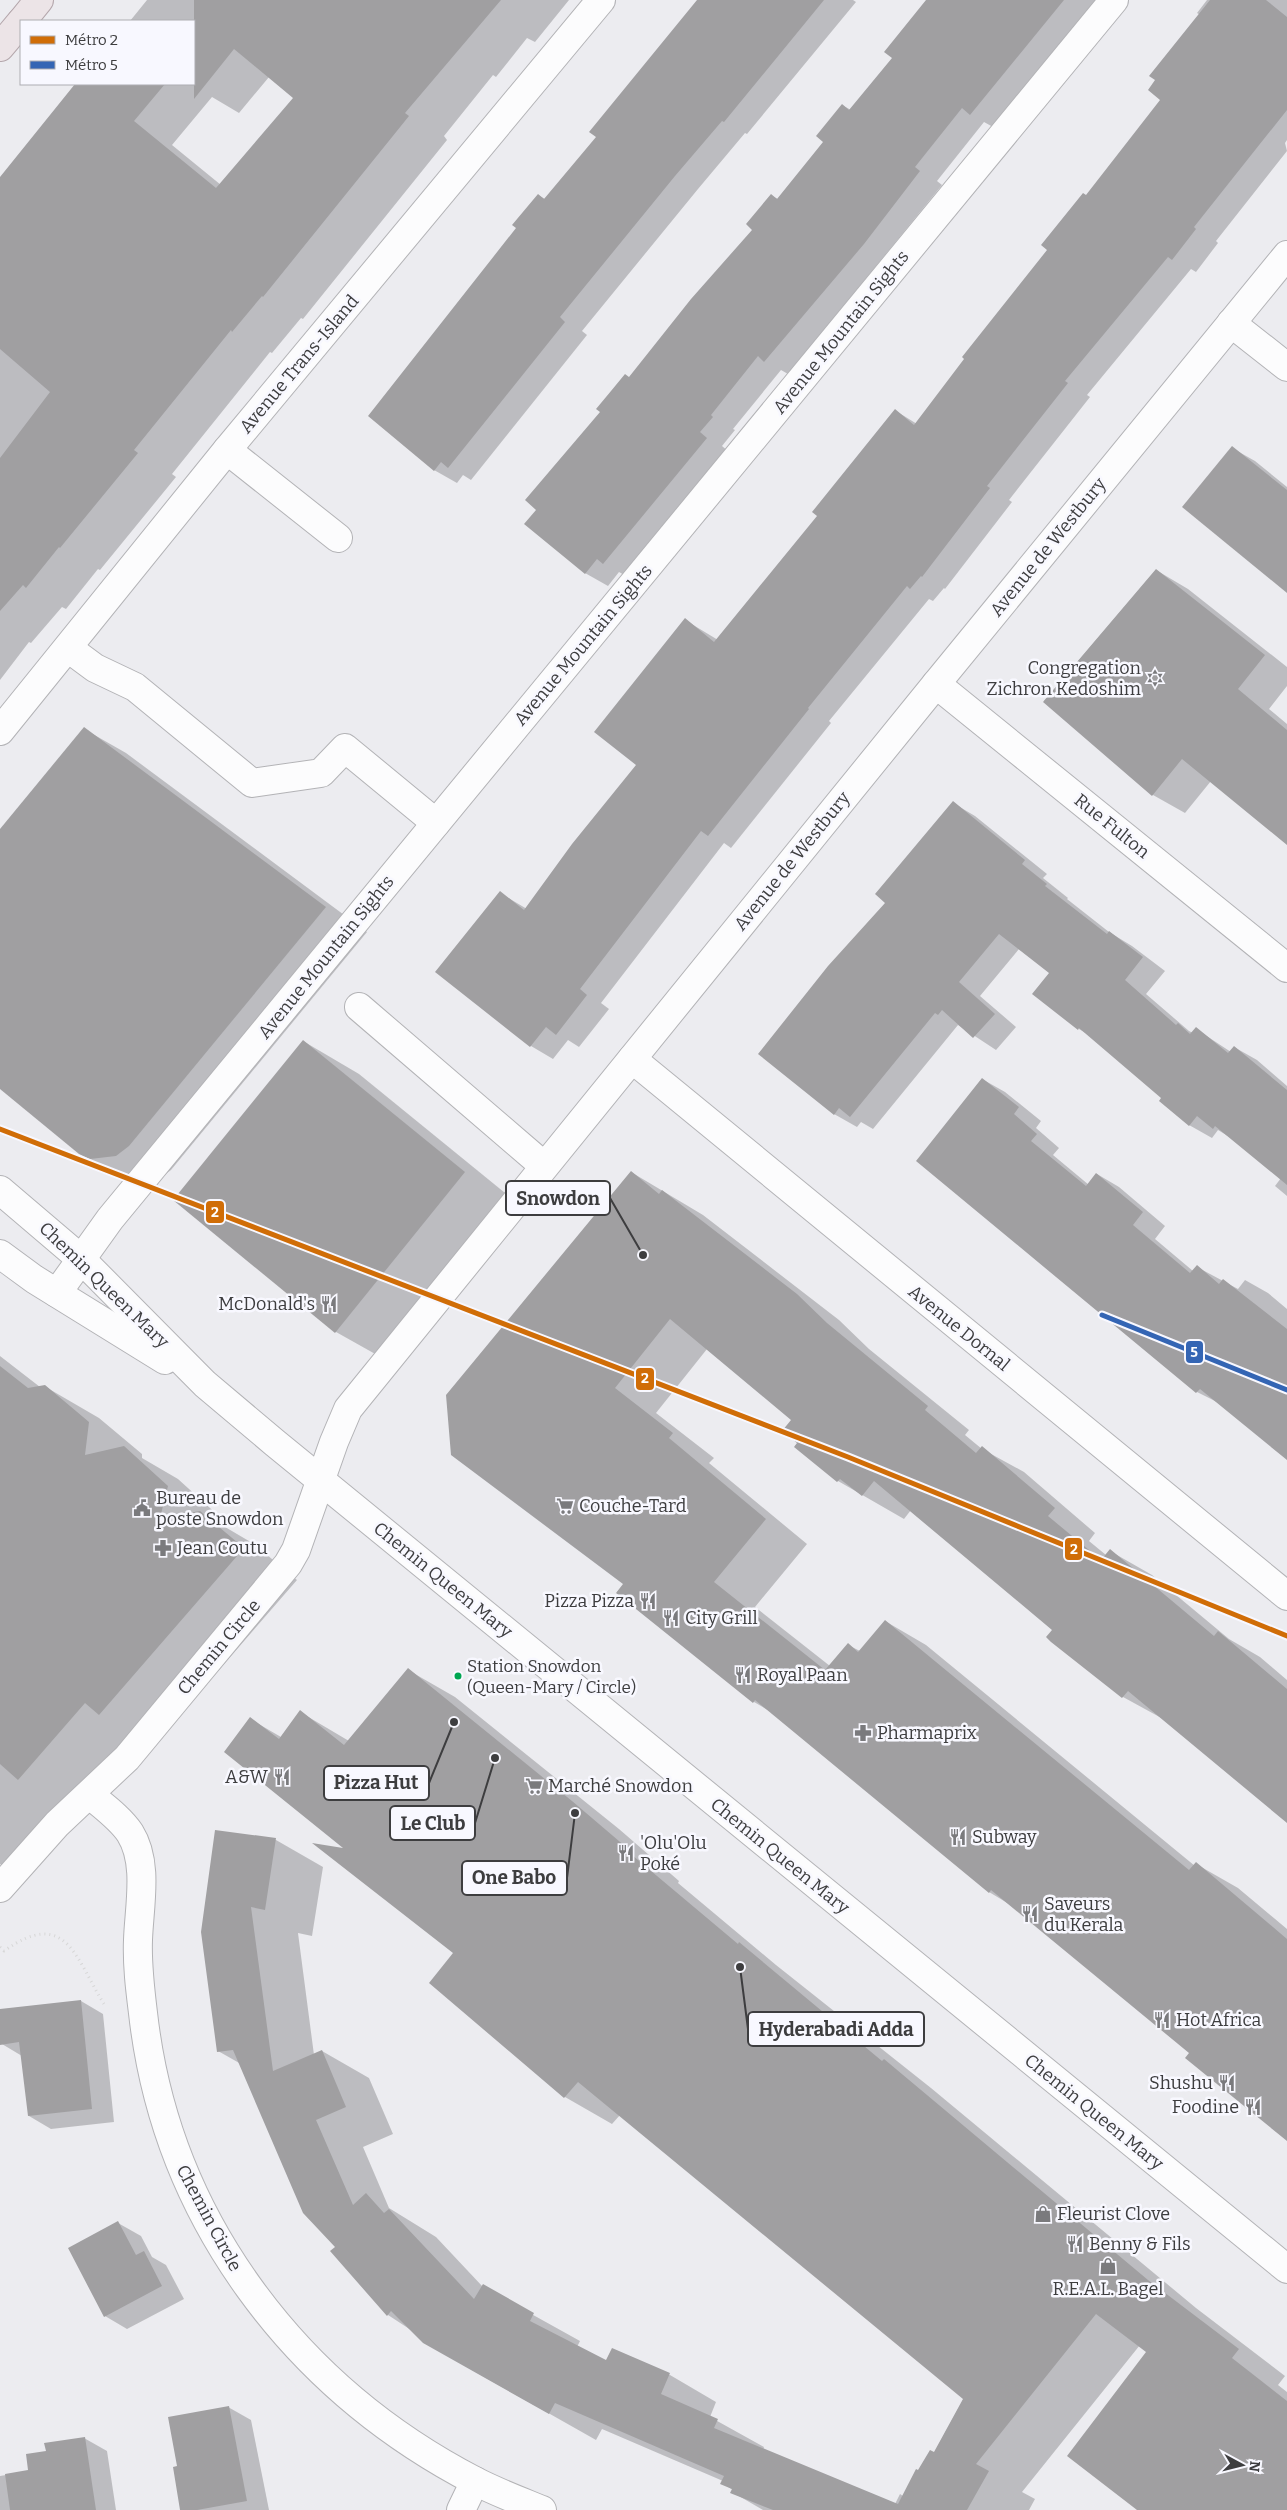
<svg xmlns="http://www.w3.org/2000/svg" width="1287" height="2510" font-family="Bitter,serif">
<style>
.shadow{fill:#0003;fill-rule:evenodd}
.building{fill:#a09fa1}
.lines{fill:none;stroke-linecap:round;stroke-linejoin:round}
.minor-casing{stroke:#b3b3b6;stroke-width:30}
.major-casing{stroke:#b4a7ac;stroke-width:30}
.path{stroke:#d7d7d7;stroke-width:3;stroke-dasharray:1 4;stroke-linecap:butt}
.minor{stroke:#fcfcfd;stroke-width:28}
.major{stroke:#ece4e7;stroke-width:28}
.metro-1-casing{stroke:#f8f8ff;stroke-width:9}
.metro-2-casing{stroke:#f8f8ff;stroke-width:9}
.metro-1{stroke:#d06d07;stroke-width:5}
.metro-2{stroke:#3465b4;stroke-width:5}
.bus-dot{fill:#00a651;stroke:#f8f8ff;stroke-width:2}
.labels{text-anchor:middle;stroke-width:5;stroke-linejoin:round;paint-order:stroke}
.bus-label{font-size:17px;fill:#3d3d3f;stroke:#f8f8ff;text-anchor:start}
.street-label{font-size:18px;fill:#3d3d3f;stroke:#f8f8ff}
.poi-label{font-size:18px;fill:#3d3d3f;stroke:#f8f8ff;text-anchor:start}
.leader{fill:none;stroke:#3d3d3f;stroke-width:2}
.callout-dot{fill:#3d3d3f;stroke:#f8f8ff;stroke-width:2}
.callout{fill:#f8f8ff;stroke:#3d3d3f;stroke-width:2}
.callout-label{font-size:19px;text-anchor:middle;font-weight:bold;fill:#3d3d3f}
.line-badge{stroke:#f8f8ff;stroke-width:2}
.badge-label{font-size:14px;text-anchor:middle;font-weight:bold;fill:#fff}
</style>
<rect width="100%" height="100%" fill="#ececf0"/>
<g class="shadow">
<path d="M147,0H569L535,42L527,38L496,77L493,75L444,136L447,140L303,319L301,318L272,353L270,352L172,474L176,477L100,570L98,569L66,609L62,607L31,643L29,642L0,680V180L79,84H194V21H130ZM269,77L295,97L221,185L172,145L212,97L239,113Z"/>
<polygon points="698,0 853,0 856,2 747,134 745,133 698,189 582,331 587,335 471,480 463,475 457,483 434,470 517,228 538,195 545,199 598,137"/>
<polygon points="942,0 1097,0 993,127 984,122 937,181 942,185 788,374 781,370 733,429 735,430 722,446 729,452 626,576 619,572 608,586 585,573 537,509 629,378 754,230 772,196 778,199 824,142 842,105 851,110"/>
<polygon points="1207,0 1287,0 1287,140 1285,143 1287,151 1216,241 1218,243 1196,272 1191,269 1087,395 1090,397 1009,500 1012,502 945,589 944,588 933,601 929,599 829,721 831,723 731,848 724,843 601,1003 609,1009 579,1047 568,1040 553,1059 531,1046 437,972 500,893 527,909 637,765 685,620 718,640 819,516 896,411 917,424 1162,99 1200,15 1197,13"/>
<polygon points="1232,448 1255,461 1287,487 1287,591"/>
<polygon points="1156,570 1188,589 1287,667 1287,686 1269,709 1287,724 1287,844 1211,781 1185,813 1153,795 1044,701"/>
<polygon points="84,729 126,753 367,932 171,1170 159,1179 134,1183 79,1153 0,1087 0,832"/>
<polygon points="953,803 975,816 1047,874 1043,878 1068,898 1067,899 1109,932 1132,946 1165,971 1146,994 1189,1031 1193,1033 1196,1029 1231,1052 1234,1047 1257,1060 1287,1086 1287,1196 1275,1186 1281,1178 1236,1141 1218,1130 1212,1138 1189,1125 1163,1098 1089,1035 1079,1029 1051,973 1019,949 980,996 1016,1027 996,1050 958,1025 873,1129 861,1122 857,1127 834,1114 886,903"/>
<polygon points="303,1041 359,1074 521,1206 393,1364 336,1332 175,1200"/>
<polygon points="982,1079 1005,1092 1041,1121 1036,1128 1059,1148 1053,1155 1089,1185 1097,1174 1119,1187 1165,1226 1155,1239 1193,1271 1197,1267 1238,1289 1245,1280 1268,1293 1287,1309 1287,1458 1221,1404 1197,1392 918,1161"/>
<polygon points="631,1172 703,1215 839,1320 869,1349 969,1430 965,1435 982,1449 1024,1472 1095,1533 1089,1541 1106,1555 1110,1551 1152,1575 1229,1639 1260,1657 1287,1680 1287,1821 1165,1720 1123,1697 1054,1629 911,1510 904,1519 838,1481 795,1446 799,1442 793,1420 707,1349 656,1413 714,1458 709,1463 807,1544 755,1607 830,1666 848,1645 860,1651 885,1621 926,1645 1195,1866 1196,1864 1238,1888 1287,1929 1287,2139 1191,2053 1009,1904 989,1892 773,1713 754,1702 617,1592 625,1583 452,1455"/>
<polygon points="0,1356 40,1387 44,1386 99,1418 142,1454 142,1458 178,1479 221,1518 220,1524 254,1544 297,1580 154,1745 15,1873 0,1864"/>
<polygon points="408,1670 455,1697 619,1829 679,1881 678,1883 776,1965 931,2088 1196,2308 1285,2376 1278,2385 1287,2392 1287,2510 1143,2510 1148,2352 1140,2345 1022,2492 1035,2499 1029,2510 763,2510 732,2492 733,2490 722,2483 723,2481 602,2429 596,2440 472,2370 388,2315 332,2251 337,2247 241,2064 218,2051 217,1831 276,1840 323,1867 312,1936 298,1933 314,2055 322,2051 369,2078 393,2134 363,2147 389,2208 436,2237 483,2287 580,2341 577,2347 607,2362 612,2350 670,2375 716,2402 710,2417 764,2447 763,2450 895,2504 900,2494 903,2496 934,2453 964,2398 620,2115 612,2124 565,2097 455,1953 348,1850 250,1719 281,1737 300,1712 349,1741"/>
<polygon points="81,2001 103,2014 114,2122 51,2129 29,2116 22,2056 2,2044 0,2010"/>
<polygon points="118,2223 141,2236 152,2257 166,2265 184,2299 127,2329 105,2316"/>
<polygon points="228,2407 251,2420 269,2510 182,2510 178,2467"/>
<polygon points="84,2438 107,2451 116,2510 0,2510 0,2476 29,2471"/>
</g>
<g class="building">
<polygon points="194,0 501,0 405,113 409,116 263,297 262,296 232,332 231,330 134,450 138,453 60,548 59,547 26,588 23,585 0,611 0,458 50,392 0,349 0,177 75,84 165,84 134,121 216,188 293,98 234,49 194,99"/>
<polygon points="697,0 824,0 724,122 722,121 675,176 560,317 565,322 448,468 441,462 434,471 368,416 516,228 512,225 538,194 544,199 596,137 589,132"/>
<polygon points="926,0 1064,0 970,115 962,108 915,167 920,171 864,244 764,362 758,356 711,415 713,417 700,432 707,438 603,564 597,559 585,574 524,524 536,510 525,500 600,412 596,409 611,391 625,374 629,377 691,299 752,230 746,224 771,194 777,199 823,142 816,136 842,104 849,110 892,58 884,52"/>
<polygon points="1210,0 1266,0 1287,17 1287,110 1194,227 1196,229 1172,260 1168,257 1065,381 1068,383 987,486 990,488 922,577 921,576 910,589 907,586 808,708 809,709 708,836 701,831 580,989 587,995 556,1035 546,1027 530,1047 435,972 500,891 524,910 572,844 636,765 594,732 685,618 714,642 817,516 812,512 895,409 914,425 964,359 962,357 1047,250 1041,245 1083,193 1086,195 1160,100 1148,90 1155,80 1149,76"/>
<polygon points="1232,446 1287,490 1287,593 1182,507"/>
<polygon points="1156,569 1265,655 1238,689 1287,730 1287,845 1182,759 1152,796 1043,702"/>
<polygon points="84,727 326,907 129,1146 116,1156 90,1159 79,1154 0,1089 0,829"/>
<polygon points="953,801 1025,860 1022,864 1047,884 1045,886 1107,934 1109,931 1143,957 1125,980 1176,1025 1178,1023 1190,1034 1196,1027 1228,1053 1234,1046 1287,1090 1287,1185 1215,1126 1213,1129 1197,1116 1189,1126 1159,1101 1161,1098 1079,1028 1078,1030 1032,994 1049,973 999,934 959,982 995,1014 973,1038 942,1010 938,1015 935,1013 850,1117 839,1108 834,1115 758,1054 828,966 885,903 875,894"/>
<polygon points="303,1040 465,1172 335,1333 173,1200"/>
<polygon points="982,1078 1019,1107 1014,1114 1037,1134 1031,1141 1086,1186 1096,1173 1143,1212 1133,1225 1190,1273 1197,1265 1219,1284 1223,1279 1287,1329 1287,1460 1200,1389 1196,1393 916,1161"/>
<polygon points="631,1171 659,1194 662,1190 797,1294 827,1323 928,1406 925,1410 976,1453 982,1446 1055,1508 1048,1516 1101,1560 1110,1549 1214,1636 1218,1631 1287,1689 1287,1823 1128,1691 1122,1698 1051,1642 1046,1637 1052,1630 874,1481 862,1496 840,1479 837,1482 794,1447 797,1443 782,1431 791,1420 670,1319 615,1388 673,1433 669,1438 766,1519 714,1582 825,1670 848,1643 858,1652 885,1620 1189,1870 1196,1862 1287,1939 1287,2141 1185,2058 1189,2053 991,1890 989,1893 755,1700 753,1703 616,1593 623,1584 451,1455 446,1395"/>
<polygon points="0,1366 28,1388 45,1385 89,1422 85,1455 124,1446 168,1486 160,1518 200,1511 244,1548 99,1715 85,1703 18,1780 0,1764"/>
<polygon points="408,1668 572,1801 633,1853 632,1855 738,1944 739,1942 882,2061 884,2059 1148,2280 1239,2349 1232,2358 1287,2401 1287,2510 1137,2510 1067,2456 1146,2352 1096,2314 976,2464 989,2471 967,2510 773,2510 730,2493 732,2489 720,2484 724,2476 555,2403 549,2414 423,2343 391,2311 387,2316 330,2251 335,2247 303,2213 233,2050 217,2052 201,1932 215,1830 276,1838 265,1910 251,1907 273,2071 322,2050 346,2107 316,2120 353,2205 366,2193 384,2213 389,2209 474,2299 483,2284 534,2313 530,2321 606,2360 612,2348 670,2373 661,2394 718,2419 714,2428 898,2504 916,2469 918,2470 930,2450 934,2452 963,2399 578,2082 564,2098 429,1983 453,1953 312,1843 343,1848 224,1752 250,1717 279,1739 300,1710 344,1745"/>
<polygon points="81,2000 92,2109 28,2116 19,2042 0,2045 0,2009"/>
<polygon points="118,2221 136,2255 144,2251 162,2286 104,2317 68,2248"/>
<polygon points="229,2406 247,2501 197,2510 180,2510 173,2467 177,2466 168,2417"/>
<polygon points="85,2437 96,2510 10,2510 5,2474 28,2470 26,2454 46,2451 44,2443"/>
</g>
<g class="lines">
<g class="minor-casing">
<g id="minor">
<polyline points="1231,323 1287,367"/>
<polyline points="227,450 338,538"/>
<polyline points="68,648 95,668 135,687 252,783 321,773 345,748 436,823"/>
<polyline points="936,684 1287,968"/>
<polyline points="0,731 227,450 601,0"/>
<polyline points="359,1007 544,1166"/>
<polyline points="632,1059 1287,1596"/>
<polyline points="0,1190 81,1259 205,1384 275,1443 1287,2269"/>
<polyline points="0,1254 34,1279 165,1360"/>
<polyline points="57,1293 110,1219 1114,0"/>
<path d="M90,1795C103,1806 120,1818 130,1833C149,1863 139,1907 138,1940C137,1965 140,1989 143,2013C166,2218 294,2387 475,2481C496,2492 520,2501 542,2510"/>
<polyline points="0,1888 57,1824 127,1758 288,1564 296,1550 334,1442 348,1409 936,684 1287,255"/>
<polyline points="461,2510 475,2481"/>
</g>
</g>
<g class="major-casing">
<g id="major">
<polyline points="22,21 39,0"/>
<polyline points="0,47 21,22"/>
</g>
</g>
<path class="path" d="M0,1947L4,1951C67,1906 76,1960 104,2004"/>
<use href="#minor" class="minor"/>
<use href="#major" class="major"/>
<g class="metro-1-casing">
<polyline id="metro-1" points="0,1129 848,1457 1287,1636"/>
</g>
<g class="metro-2-casing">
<polyline id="metro-2" points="1102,1315 1287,1390"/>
</g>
<use href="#metro-1" class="metro-1"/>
<use href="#metro-2" class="metro-2"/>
</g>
<defs>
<g id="synagogue-bare" transform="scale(1.35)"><path d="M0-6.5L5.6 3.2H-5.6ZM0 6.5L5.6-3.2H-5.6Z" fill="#7a7a7d" stroke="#f8f8ff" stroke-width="2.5" paint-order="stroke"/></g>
<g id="restaurant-bare" transform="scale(1.35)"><path d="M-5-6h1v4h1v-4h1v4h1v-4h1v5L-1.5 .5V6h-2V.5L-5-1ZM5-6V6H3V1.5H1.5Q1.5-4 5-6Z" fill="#7a7a7d" stroke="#f8f8ff" stroke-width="2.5" paint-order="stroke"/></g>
<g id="supermarket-bare" transform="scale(1.35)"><path d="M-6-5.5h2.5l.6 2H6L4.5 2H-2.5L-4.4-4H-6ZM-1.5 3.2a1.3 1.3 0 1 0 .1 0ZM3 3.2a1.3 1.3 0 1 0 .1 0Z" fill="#7a7a7d" stroke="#f8f8ff" stroke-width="2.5" paint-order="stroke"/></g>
<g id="civic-bare" transform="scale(1.35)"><path d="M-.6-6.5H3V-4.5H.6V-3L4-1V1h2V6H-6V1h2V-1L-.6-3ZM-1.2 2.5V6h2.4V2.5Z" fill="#7a7a7d" stroke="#f8f8ff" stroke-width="2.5" paint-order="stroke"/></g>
<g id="pharmacy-bare" transform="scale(1.35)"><path d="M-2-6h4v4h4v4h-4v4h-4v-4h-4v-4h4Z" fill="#7a7a7d" stroke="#f8f8ff" stroke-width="2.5" paint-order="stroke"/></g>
<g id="shop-bare" transform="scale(1.35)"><path d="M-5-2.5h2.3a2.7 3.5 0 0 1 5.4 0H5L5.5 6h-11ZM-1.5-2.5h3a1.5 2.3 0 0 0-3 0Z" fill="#7a7a7d" stroke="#f8f8ff" stroke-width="2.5" paint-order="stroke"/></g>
</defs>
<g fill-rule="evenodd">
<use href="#synagogue-bare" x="1155" y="678"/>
<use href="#restaurant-bare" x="329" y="1304"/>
<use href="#supermarket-bare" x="565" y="1506"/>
<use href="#civic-bare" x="142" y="1508"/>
<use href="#pharmacy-bare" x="163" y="1548"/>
<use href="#restaurant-bare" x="648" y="1601"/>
<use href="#restaurant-bare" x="671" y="1618"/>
<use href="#restaurant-bare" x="743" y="1675"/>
<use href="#pharmacy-bare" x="863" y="1733"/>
<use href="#restaurant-bare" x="282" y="1777"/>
<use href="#supermarket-bare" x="534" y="1786"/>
<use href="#restaurant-bare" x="958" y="1837"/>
<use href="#restaurant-bare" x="626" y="1853"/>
<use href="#restaurant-bare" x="1030" y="1914"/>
<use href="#restaurant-bare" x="1162" y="2020"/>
<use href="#restaurant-bare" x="1227" y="2083"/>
<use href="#restaurant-bare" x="1253" y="2107"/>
<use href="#shop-bare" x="1043" y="2214"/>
<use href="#restaurant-bare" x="1075" y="2244"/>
<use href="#shop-bare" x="1108" y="2266"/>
</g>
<circle class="bus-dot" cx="458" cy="1676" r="4.5"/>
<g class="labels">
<g class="bus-label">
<text x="467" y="1672">Station Snowdon<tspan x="467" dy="21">(Queen-Mary / Circle)</tspan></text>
</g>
<g class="street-label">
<text transform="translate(841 332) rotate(-51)" y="6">Avenue Mountain Sights</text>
<text transform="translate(299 364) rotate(-50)" y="6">Avenue Trans-Island</text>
<text transform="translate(1048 547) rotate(-51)" y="6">Avenue de Westbury</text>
<text transform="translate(583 645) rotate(-50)" y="6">Avenue Mountain Sights</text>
<text transform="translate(1112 826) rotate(39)" y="6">Rue Fulton</text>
<text transform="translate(792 861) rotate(-51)" y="6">Avenue de Westbury</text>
<text transform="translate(326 957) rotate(-51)" y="6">Avenue Mountain Sights</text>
<text transform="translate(104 1285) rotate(44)" y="6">Chemin Queen Mary</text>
<text transform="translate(959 1328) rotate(39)" y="6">Avenue Dornal</text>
<text transform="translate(443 1580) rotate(39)" y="6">Chemin Queen Mary</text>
<text transform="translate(219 1647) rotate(-50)" y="6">Chemin Circle</text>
<text transform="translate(780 1856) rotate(39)" y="6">Chemin Queen Mary</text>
<text transform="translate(1094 2112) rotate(39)" y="6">Chemin Queen Mary</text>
<text transform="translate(209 2218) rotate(62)" y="6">Chemin Circle</text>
</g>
<g class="poi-label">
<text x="1141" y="674" text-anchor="end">Congregation<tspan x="1141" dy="21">Zichron Kedoshim</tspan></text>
<text x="315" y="1310" text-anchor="end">McDonald's</text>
<text x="156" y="1504">Bureau de<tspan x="156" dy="21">poste Snowdon</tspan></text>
<text x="579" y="1512">Couche-Tard</text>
<text x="177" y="1554">Jean Coutu</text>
<text x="634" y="1607" text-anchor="end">Pizza Pizza</text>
<text x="685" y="1624">City Grill</text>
<text x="757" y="1681">Royal Paan</text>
<text x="877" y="1739">Pharmaprix</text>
<text x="268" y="1783" text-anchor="end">A&amp;W</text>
<text x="548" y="1792">Marché Snowdon</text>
<text x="972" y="1843">Subway</text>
<text x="640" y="1849">'Olu'Olu<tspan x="640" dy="21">Poké</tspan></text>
<text x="1044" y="1910">Saveurs<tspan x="1044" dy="21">du Kerala</tspan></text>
<text x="1176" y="2026">Hot Africa</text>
<text x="1213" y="2089" text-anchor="end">Shushu</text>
<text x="1239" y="2113" text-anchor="end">Foodine</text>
<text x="1057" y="2220">Fleurist Clove</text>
<text x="1089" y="2250">Benny &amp; Fils</text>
<text x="1108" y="2295" text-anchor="middle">R.E.A.L. Bagel</text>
</g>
</g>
<path class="leader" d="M643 1255L610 1198M454 1722L429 1783M495 1758L475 1823M575 1813L567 1878M740 1967L748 2029"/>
<g class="callout-dot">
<circle cx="643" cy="1255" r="5"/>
<circle cx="454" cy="1722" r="5"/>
<circle cx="495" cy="1758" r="5"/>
<circle cx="575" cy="1813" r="5"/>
<circle cx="740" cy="1967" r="5"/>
</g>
<g class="callout">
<rect x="506" y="1181" width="104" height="34" rx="5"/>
<rect x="324" y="1766" width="105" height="34" rx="5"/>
<rect x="390" y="1806" width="85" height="34" rx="5"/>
<rect x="462" y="1861" width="105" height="34" rx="5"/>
<rect x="748" y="2012" width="176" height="34" rx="5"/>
</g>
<g class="callout-label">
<text x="558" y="1205">Snowdon</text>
<text x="376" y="1789">Pizza Hut</text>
<text x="433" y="1830">Le Club</text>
<text x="514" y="1884">One Babo</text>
<text x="836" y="2036">Hyderabadi Adda</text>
</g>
<g class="line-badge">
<rect x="205" y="1200" width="20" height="24" rx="5" fill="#d06d07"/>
<rect x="1185" y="1340" width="19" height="24" rx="5" fill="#3465b4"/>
<rect x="635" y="1367" width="20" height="24" rx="5" fill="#d06d07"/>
<rect x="1064" y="1537" width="19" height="24" rx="5" fill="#d06d07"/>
</g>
<g class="badge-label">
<text x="215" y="1217">2</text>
<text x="1194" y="1357">5</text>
<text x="645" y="1383">2</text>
<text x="1074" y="1554">2</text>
</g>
<rect x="20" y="20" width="175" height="65" fill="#f8f8ff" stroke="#adadb2"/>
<rect x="30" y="36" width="25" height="8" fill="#d06d07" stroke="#adadb2"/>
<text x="65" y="45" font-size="15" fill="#3d3d3f">Métro 2</text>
<rect x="30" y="61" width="25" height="8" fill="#3465b4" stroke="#adadb2"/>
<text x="65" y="70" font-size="15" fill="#3d3d3f">Métro 5</text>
<g transform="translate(1242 2465) rotate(97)" stroke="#f8f8ff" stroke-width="4" paint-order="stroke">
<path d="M0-4L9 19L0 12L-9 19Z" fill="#3d3d3f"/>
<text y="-8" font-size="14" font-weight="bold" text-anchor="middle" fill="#3d3d3f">N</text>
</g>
</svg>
